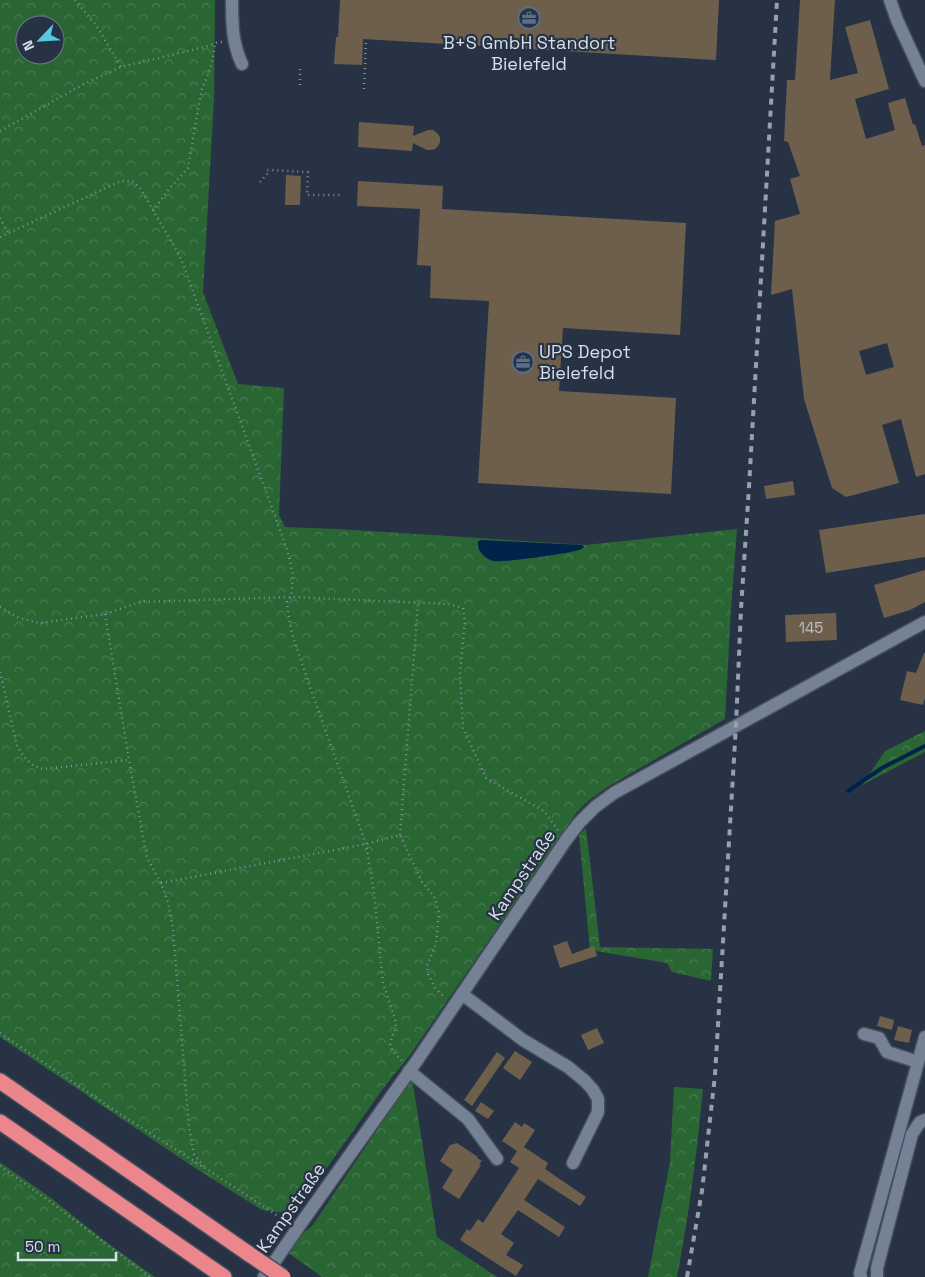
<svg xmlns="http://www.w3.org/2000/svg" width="925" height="1277" font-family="'Space Grotesk',sans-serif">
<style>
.forest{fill:url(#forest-crowns);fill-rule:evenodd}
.water{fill:#002349}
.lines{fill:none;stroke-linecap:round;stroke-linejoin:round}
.stream{stroke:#002349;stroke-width:4}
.building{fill:#6e5f4d;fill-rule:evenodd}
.minor-casing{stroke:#444e5c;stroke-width:15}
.highway-casing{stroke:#444e5c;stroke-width:18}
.path{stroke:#858f9d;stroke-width:2.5;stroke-dasharray:1 4;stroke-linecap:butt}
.minor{stroke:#758295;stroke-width:12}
.highway{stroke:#ec868d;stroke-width:15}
.rail{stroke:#97a0ad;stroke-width:4;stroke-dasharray:6 6;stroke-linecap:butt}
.highway-bridge-casing{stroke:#444e5c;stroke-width:18;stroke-linecap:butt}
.highway-bridge{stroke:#ec868d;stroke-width:15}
.labels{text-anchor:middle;stroke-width:4.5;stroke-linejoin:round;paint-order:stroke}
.number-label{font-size:15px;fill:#bdbfc3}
.poi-label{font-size:18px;fill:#d7dfea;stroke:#273344}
.street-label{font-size:18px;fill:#d7dfea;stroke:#273344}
</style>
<defs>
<pattern id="forest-crowns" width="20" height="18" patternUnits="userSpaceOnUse" patternTransform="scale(1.25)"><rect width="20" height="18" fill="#2a6633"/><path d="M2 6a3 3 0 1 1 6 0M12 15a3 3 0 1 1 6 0" fill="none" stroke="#487b51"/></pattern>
</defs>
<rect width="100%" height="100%" fill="#273344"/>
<g class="forest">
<path d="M0,0H215L214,100L203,292L238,384L284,388L279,515L285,527L338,529L586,545L737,529L731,609L725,719L609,786L589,800L577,812L410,1055L385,1086L294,1214L262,1210L195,1168L0,1037ZM25,25H55V55H25Z"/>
<polygon points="925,731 925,752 862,785 885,751"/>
<polygon points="586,828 600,947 713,949 711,981 672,972 667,963 590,950 579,835"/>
<polygon points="412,1078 437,1237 497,1277 322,1277 287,1252 296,1239 312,1226"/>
<path d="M674,1087L703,1089C697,1152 689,1215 677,1277H648L670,1162Z"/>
<polygon points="0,1162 51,1198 110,1245 155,1277 0,1277"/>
</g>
<path class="water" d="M482,540L582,545L584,547C583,547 583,548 582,549C574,553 501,563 493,561C484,558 476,550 478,541Z"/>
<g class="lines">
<polyline class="stream" points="848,791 882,768 925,746"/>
</g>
<g class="building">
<polygon points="340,0 719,0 716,60 363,39 362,65 334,64 336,37 338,37"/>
<path d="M800,0H835L830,80L858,73L845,27L870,20L889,89L855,99L866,139L895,130L888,103L905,98L913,125L915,124L922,146L925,145V474L916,477L901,419L882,425L899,483L846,497L832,488L804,399L792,289L771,295L775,221L800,214L790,179L800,176L788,142L784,141L787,80H795ZM887,343L894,367L866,375L859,351Z"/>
<polygon points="359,122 414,126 413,136 428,130 433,130 437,133 440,137 440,142 438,146 435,149 430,150 427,150 413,143 412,151 358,147"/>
<polygon points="286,175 301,176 300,205 285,205"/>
<polygon points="358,181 443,186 442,209 686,223 680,335 563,328 559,391 676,398 671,494 478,483 489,301 430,298 431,266 417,265 420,209 357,206"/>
<polygon points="793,481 795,495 766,499 764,486"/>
<polygon points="925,514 925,557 826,573 819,530"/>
<polygon points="925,570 925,602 910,610 884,618 874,585"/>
<polygon points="836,613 837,640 786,642 785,615"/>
<polygon points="924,653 925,653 925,698 923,705 900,700 907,671 916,673"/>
<polygon points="567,941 572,954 594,946 597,956 560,968 553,946"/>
<polygon points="880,1016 894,1020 892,1030 877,1026"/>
<polygon points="898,1026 912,1030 909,1043 894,1040"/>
<polygon points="597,1028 604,1043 588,1050 581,1035"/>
<polygon points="515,1051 532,1062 520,1080 503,1068"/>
<polygon points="497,1052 505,1058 472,1106 464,1100"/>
<polygon points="481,1102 494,1111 488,1119 475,1111"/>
<polygon points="515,1122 522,1127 524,1123 535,1130 524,1147 548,1163 545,1169 586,1197 580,1206 538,1179 524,1200 565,1227 559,1237 518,1210 501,1234 514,1243 506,1255 523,1265 516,1276 460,1240 467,1229 470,1231 478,1219 483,1223 519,1168 510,1162 517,1151 502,1141"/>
<polygon points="457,1143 478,1157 477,1158 482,1161 479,1164 481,1165 459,1199 442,1188 453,1170 440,1161 450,1145"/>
</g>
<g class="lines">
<g class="minor-casing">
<g id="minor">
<path d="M232,0C232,22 232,43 242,64"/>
<polyline points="890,0 897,20 925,81"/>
<polyline points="462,994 523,1040 568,1067 585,1081 593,1090 598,1099 598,1112 573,1163"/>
<polyline points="864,1034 879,1038 887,1052 918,1062"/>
<polyline points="409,1071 468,1119 497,1159"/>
<polyline points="264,1277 297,1229 416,1062 566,840 579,823 595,807 614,793 925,622"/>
<polyline points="861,1277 860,1273 925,1037"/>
<polyline points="877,1277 877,1268 912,1134 920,1122 925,1120"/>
</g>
</g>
<g class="highway-casing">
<g id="highway">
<polyline points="0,1081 249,1254"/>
<polyline points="0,1122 224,1277"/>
</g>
</g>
<g class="path">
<polyline points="75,0 96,25 121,67"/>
<polyline points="300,85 300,67"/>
<polyline points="364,89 366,39"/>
<polyline points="0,131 82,85 121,67 205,47 218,42 222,42"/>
<polyline points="260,182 267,174 267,170 308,172 307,195 340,195"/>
<polyline points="153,211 169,189 188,168 197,115 202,89 211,67 215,44"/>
<polyline points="0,218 8,233"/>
<polyline points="0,237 121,181 132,181 140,188 177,251 183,264 287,549 293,574 291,597 287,602 288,613 292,634 311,690 366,844 374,893 383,983 396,1022 395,1030 392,1037 390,1045 392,1050 402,1061"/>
<polyline points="0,607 19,618 40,623 105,614 140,602 291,597 449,604 463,608 465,620 460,673 463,728 486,778 544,811 558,830"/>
<polyline points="105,614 129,760 147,858 161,883 168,902 173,930 189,1128 194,1154 205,1168"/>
<polyline points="0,672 17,746 25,758 34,766 43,769 129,760"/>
<polyline points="400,835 418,603"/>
<polyline points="161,883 366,844 400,835 422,882 434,896 439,913 436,944 427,966 428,974 435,988 445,998"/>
<polyline points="0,1033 120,1114 205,1168 287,1222"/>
<polyline points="0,1166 48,1200 150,1277"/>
</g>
<use href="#minor" class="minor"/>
<use href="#highway" class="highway"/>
<polyline class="rail" points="687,1277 702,1191 715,1075 736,725 741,609 749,487 777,0"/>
<g class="highway-bridge-casing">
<polyline id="highway-bridge" points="249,1254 283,1277"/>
</g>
<use href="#highway-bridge" class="highway-bridge"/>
</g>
<defs>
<g id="office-ring" transform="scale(1.125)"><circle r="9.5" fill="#273344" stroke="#5c6f8a" stroke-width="1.5"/><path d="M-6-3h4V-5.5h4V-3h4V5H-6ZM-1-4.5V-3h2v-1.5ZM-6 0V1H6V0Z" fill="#5c6f8a"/></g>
</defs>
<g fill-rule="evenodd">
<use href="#office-ring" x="529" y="18"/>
<use href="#office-ring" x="523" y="362"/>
</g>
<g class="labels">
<g class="number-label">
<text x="811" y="633">145</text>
</g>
<g class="poi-label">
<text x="529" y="49">B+S GmbH Standort<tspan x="529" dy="21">Bielefeld</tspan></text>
<text x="539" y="358" text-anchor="start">UPS Depot<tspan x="539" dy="21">Bielefeld</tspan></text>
</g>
<g class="street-label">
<text transform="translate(522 875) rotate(-56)" y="6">Kampstraße</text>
<text transform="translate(291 1208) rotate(-55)" y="6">Kampstraße</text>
</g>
</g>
<g transform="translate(40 40) rotate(245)"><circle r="24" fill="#273344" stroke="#6d7886"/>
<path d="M0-4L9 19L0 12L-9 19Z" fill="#56c9e0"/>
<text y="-8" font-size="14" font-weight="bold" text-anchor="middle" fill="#d7dfea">N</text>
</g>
<path d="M18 1252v8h98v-8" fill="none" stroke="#d7dfea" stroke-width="2.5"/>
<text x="25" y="1252" font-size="15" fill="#d7dfea" stroke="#273344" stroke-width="4" paint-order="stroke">50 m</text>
</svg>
